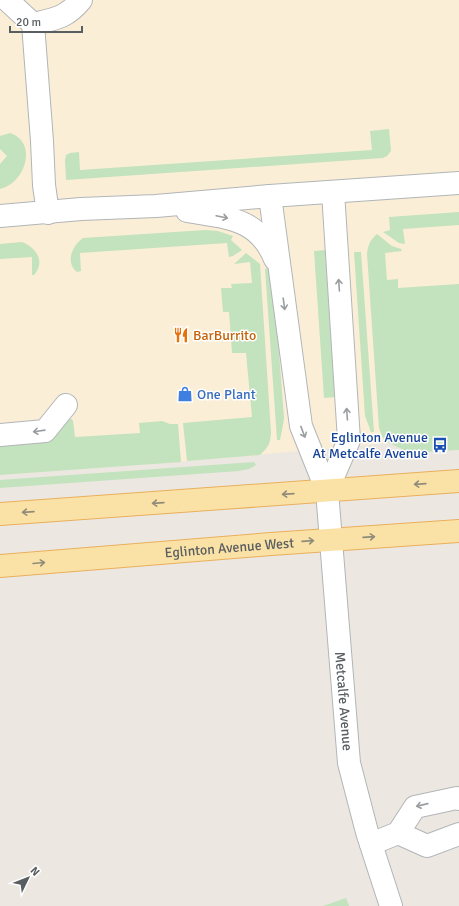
<svg xmlns="http://www.w3.org/2000/svg" width="459" height="906" font-family="Signika,sans-serif">
<style>
.commercial{fill:#fbeed6}
.green{fill:#c3e2be}
.lines{fill:none;stroke-linecap:round;stroke-linejoin:round}
.minor-casing{stroke:#b2b5b8;stroke-width:24}
.major-casing{stroke:#e9af5d;stroke-width:24}
.minor{stroke:#fff;stroke-width:22}
.major{stroke:#fae2a7;stroke-width:22}
.oneway{stroke:#9b9ea0}
.oneway2{stroke:#918c7a}
.labels{text-anchor:middle;stroke-width:3;stroke-linejoin:round;paint-order:stroke}
.food-label{font-size:14px;fill:#c56008;stroke:#fff;text-anchor:start}
.shop-label{font-size:14px;fill:#366cbe;stroke:#fff;text-anchor:start}
.transit-label{font-size:14px;fill:#164399;stroke:#fff;text-anchor:end}
.street-label{font-size:14px;fill:#595e61;stroke:#fff}
</style>
<rect width="100%" height="100%" fill="#ece8e1"/>
<polygon class="commercial" points="0,0 459,0 459,450 410,453 388,443 187,461 0,475"/>
<g class="green">
<polygon points="389,129 391,151 387,156 383,158 66,180 65,160 66,155 70,153 79,152 80,170 372,150 370,131"/>
<path d="M10,133C38,142 26,183 0,189V164L7,156L0,149V136Z"/>
<polygon points="459,212 459,225 403,229 405,244 399,243 383,232 390,230 389,217"/>
<path d="M205,230L218,231L233,236L231,240L242,250L233,256L229,257L227,243L80,253L81,271L77,272C65,262 72,246 83,238Z"/>
<path d="M377,234L392,246L401,249L402,251L385,253L387,280L398,279V288L459,284V450L410,453L389,443L383,438L379,428L367,254C368,245 370,240 377,234Z"/>
<path d="M22,242C36,247 46,262 34,275H32V257L0,259V244Z"/>
<polygon points="325,250 335,397 324,398 314,251"/>
<polygon points="354,252 361,252 374,432 371,432 365,416"/>
<path d="M246,253L260,264L271,433C270,445 268,447 260,455L187,461L183,423L252,417L246,353H232L229,312H223L221,288H232L231,284L252,283L250,262L234,264Z"/>
<polygon points="268,268 274,285 284,418 283,425 280,440 277,440 265,269"/>
<polygon points="72,419 73,421 75,437 140,433 139,423 162,421 170,424 178,424 181,462 0,475 0,442 61,420"/>
<polygon points="254,462 256,465 249,469 239,471 0,488 0,480"/>
<polygon points="346,898 349,906 323,906"/>
</g>
<g class="lines">
<g class="minor-casing">
<g id="minor">
<polyline points="7,0 33,24"/>
<path id="s1" d="M270,196L301,426L327,491L349,763L367,832L391,906"/>
<path d="M187,211C226,218 258,217 275,259"/>
<path d="M48,213L44,185L42,141L33,24C55,19 66,18 81,0"/>
<polyline points="0,216 81,209 156,206 270,196 459,183"/>
<polyline points="0,435 45,431 66,405"/>
<polyline points="327,491 349,440 333,192"/>
<polyline points="398,833 427,846 459,834"/>
<polyline points="371,844 398,833 415,807 457,798 459,799"/>
</g>
</g>
<g class="major-casing">
<g id="major">
<polyline points="0,514 459,481"/>
<path id="s2" d="M0,566L271,544L459,531"/>
</g>
</g>
<use href="#minor" class="minor"/>
<use href="#major" class="major"/>
</g>
<defs><path id="oneway-shaft" d="M-6 0H5M1.5-3L5.5 0L1.5 3" fill="none" stroke-width="1.6" stroke-linecap="round" stroke-linejoin="round"/></defs>
<g class="oneway">
<use href="#oneway-shaft" transform="translate(222 217) rotate(12)"/>
<use href="#oneway-shaft" transform="translate(339 285) rotate(-94)"/>
<use href="#oneway-shaft" transform="translate(284 304) rotate(82)"/>
<use href="#oneway-shaft" transform="translate(347 414) rotate(-94)"/>
<use href="#oneway-shaft" transform="translate(39 431) rotate(172)"/>
<use href="#oneway-shaft" transform="translate(303 432) rotate(69)"/>
<use href="#oneway-shaft" transform="translate(422 805) rotate(167)"/>
</g>
<g class="oneway2">
<use href="#oneway-shaft" transform="translate(420 484) rotate(176)"/>
<use href="#oneway-shaft" transform="translate(288 494) rotate(176)"/>
<use href="#oneway-shaft" transform="translate(158 503) rotate(176)"/>
<use href="#oneway-shaft" transform="translate(28 512) rotate(176)"/>
<use href="#oneway-shaft" transform="translate(369 537) rotate(-4)"/>
<use href="#oneway-shaft" transform="translate(308 541) rotate(-4)"/>
<use href="#oneway-shaft" transform="translate(39 563) rotate(-5)"/>
</g>
<defs>
<g id="restaurant-bare" transform="scale(1.2)"><path d="M-5-6h1v4h1v-4h1v4h1v-4h1v5L-1.5 .5V6h-2V.5L-5-1ZM5-6V6H3V1.5H1.5Q1.5-4 5-6Z" fill="#e8710a" stroke="#fff" stroke-width="2.5" paint-order="stroke"/></g>
<g id="shop-bare" transform="scale(1.2)"><path d="M-5-2.5h2.3a2.7 3.5 0 0 1 5.4 0H5L5.5 6h-11ZM-1.5-2.5h3a1.5 2.3 0 0 0-3 0Z" fill="#3f7fe0" stroke="#fff" stroke-width="2.5" paint-order="stroke"/></g>
<g id="bus-bare" transform="scale(1.2)"><path d="M-5-6H5V4H4V6H2V4H-2V6H-4V4H-5ZM-3.5-4V0h7V-4ZM-3.5 1.2v1.5H-2V1.2ZM2 1.2v1.5H3.5V1.2Z" fill="#1a4fb4" stroke="#fff" stroke-width="2.5" paint-order="stroke"/></g>
</defs>
<g fill-rule="evenodd">
<use href="#restaurant-bare" x="181" y="335"/>
<use href="#shop-bare" x="185" y="394"/>
<use href="#bus-bare" x="440" y="445"/>
</g>
<g class="labels">
<g class="food-label">
<text x="193" y="340">BarBurrito</text>
</g>
<g class="shop-label">
<text x="197" y="399">One Plant</text>
</g>
<g class="transit-label">
<text x="428" y="442">Eglinton Avenue<tspan x="428" dy="16">At Metcalfe Avenue</tspan></text>
</g>
<g class="street-label">
<text dy="5" stroke="none"><textPath href="#s2" startOffset="230">Eglinton Avenue West</textPath></text>
<text dy="5" stroke="none"><textPath href="#s1" startOffset="513">Metcalfe Avenue</textPath></text>
</g>
</g>
<g transform="translate(28 878) rotate(47)" stroke="#ffffff" stroke-width="3" paint-order="stroke">
<path d="M0-3L7 15L0 10L-7 15Z" fill="#595e61"/>
<text y="-6" font-size="11" font-weight="bold" text-anchor="middle" fill="#595e61">N</text>
</g>
<path d="M10 26v6h72v-6" fill="none" stroke="#595e61" stroke-width="2"/>
<text x="16" y="26" font-size="12" fill="#595e61" stroke="#ffffff" stroke-width="3" paint-order="stroke">20 m</text>
</svg>
